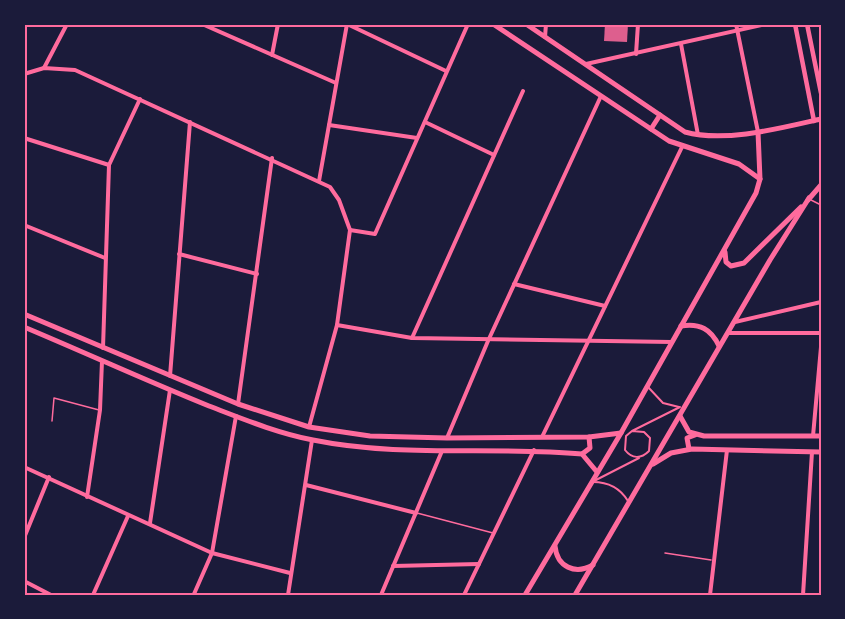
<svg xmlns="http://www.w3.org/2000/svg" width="845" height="619" font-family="'DejaVu Sans',sans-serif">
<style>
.building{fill:#dd5f8e}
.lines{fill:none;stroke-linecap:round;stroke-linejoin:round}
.service{stroke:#ff6b9d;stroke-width:1.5}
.pedestrian{stroke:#ff6b9d;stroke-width:2}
.minor{stroke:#ff6b9d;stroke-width:4}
.tertiary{stroke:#ff6b9d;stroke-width:4.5}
.secondary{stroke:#ff6b9d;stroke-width:5}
.neatline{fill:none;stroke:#ff6b9d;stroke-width:2}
</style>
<rect width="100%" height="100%" fill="#1b1b3a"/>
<polygon class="building" points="605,24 628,24 627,42 604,41"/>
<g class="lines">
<g class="service">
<polyline points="811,200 821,205"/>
<polyline points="52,421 54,398 99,410"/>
<polyline points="417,513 493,533"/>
<polyline points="665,553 711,560"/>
</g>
<g class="pedestrian">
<polyline points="648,387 663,403 679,407"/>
<path d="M632,431L644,432L650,438L649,451C641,459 632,459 625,450L626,436L632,431L680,407"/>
<polyline points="594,481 639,458"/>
<path d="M593,482C608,482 620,488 628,501"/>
</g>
<g class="minor">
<polyline points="202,24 336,83"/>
<polyline points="347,24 446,71"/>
<polyline points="736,24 758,132"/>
<polyline points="545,37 546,24"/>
<polyline points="681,44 698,135"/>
<polyline points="636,54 638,24"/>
<polyline points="272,55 278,24"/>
<polyline points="586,64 766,24"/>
<polyline points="44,68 67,24"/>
<polyline points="24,74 44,68 75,70 330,187 339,200 350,230 337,325 309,427"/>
<polyline points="425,122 494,155"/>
<polyline points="329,125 417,138"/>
<polyline points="24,138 109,165"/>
<polyline points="319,181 347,24"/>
<polyline points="24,225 105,258"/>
<polyline points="350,230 375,234 468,24"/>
<polyline points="179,254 257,274"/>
<polyline points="514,284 605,306"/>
<polyline points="735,322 821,302"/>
<polyline points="337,325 412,338 672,342"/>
<polyline points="728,333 821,333"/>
<polyline points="412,338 523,91"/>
<polyline points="103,348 109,165 140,99"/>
<polyline points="170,376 190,122"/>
<polyline points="238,404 272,158"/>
<polyline points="813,436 821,347"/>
<polyline points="542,437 682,147"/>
<polyline points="447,438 488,341 601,96"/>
<polyline points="24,467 212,553 290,573"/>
<polyline points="306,485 416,513"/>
<polyline points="87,497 100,410 102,361"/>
<polyline points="150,523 170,390"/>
<polyline points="24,538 49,477"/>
<polyline points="393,566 479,564"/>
<polyline points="24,581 51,595"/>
<polyline points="194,594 212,553 236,416"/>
<polyline points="93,595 128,516"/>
<polyline points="288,595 312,440"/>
<polyline points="381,595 442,451"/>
<polyline points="464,595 534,450"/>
<polyline points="710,595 727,450"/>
<polyline points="803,595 812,452"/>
</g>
<g class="tertiary">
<polyline points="795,24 814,121"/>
<polyline points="807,24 821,93"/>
</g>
<g class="secondary">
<polyline points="493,24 669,141 739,164 760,179"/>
<path d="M526,24L685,132C725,143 781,128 821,119"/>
<polyline points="651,129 660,115"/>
<polyline points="808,200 821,185"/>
<polyline points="725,252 726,262 731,266 744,263 801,207"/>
<polyline points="24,314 238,404 309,427 370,436 447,438 589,437 621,433"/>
<path d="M681,326C700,323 711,329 719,346"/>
<path d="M24,327C86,353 147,381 209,406C243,419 277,433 313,440C401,458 492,446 582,454L597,472"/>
<polyline points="680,416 689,432 704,436 821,436"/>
<polyline points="689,449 687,438 695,435"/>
<polyline points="582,454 590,448 589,437"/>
<polyline points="653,464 671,453 692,449 821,452"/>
<path d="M555,546C557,567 575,575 593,565"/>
<polyline points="525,595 621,433 756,193 760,179 758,132"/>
<polyline points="575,595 770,260 809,198"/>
</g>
</g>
<rect width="845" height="619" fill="none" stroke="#1b1b3a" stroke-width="51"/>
<rect x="26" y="26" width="794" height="568" class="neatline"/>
</svg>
